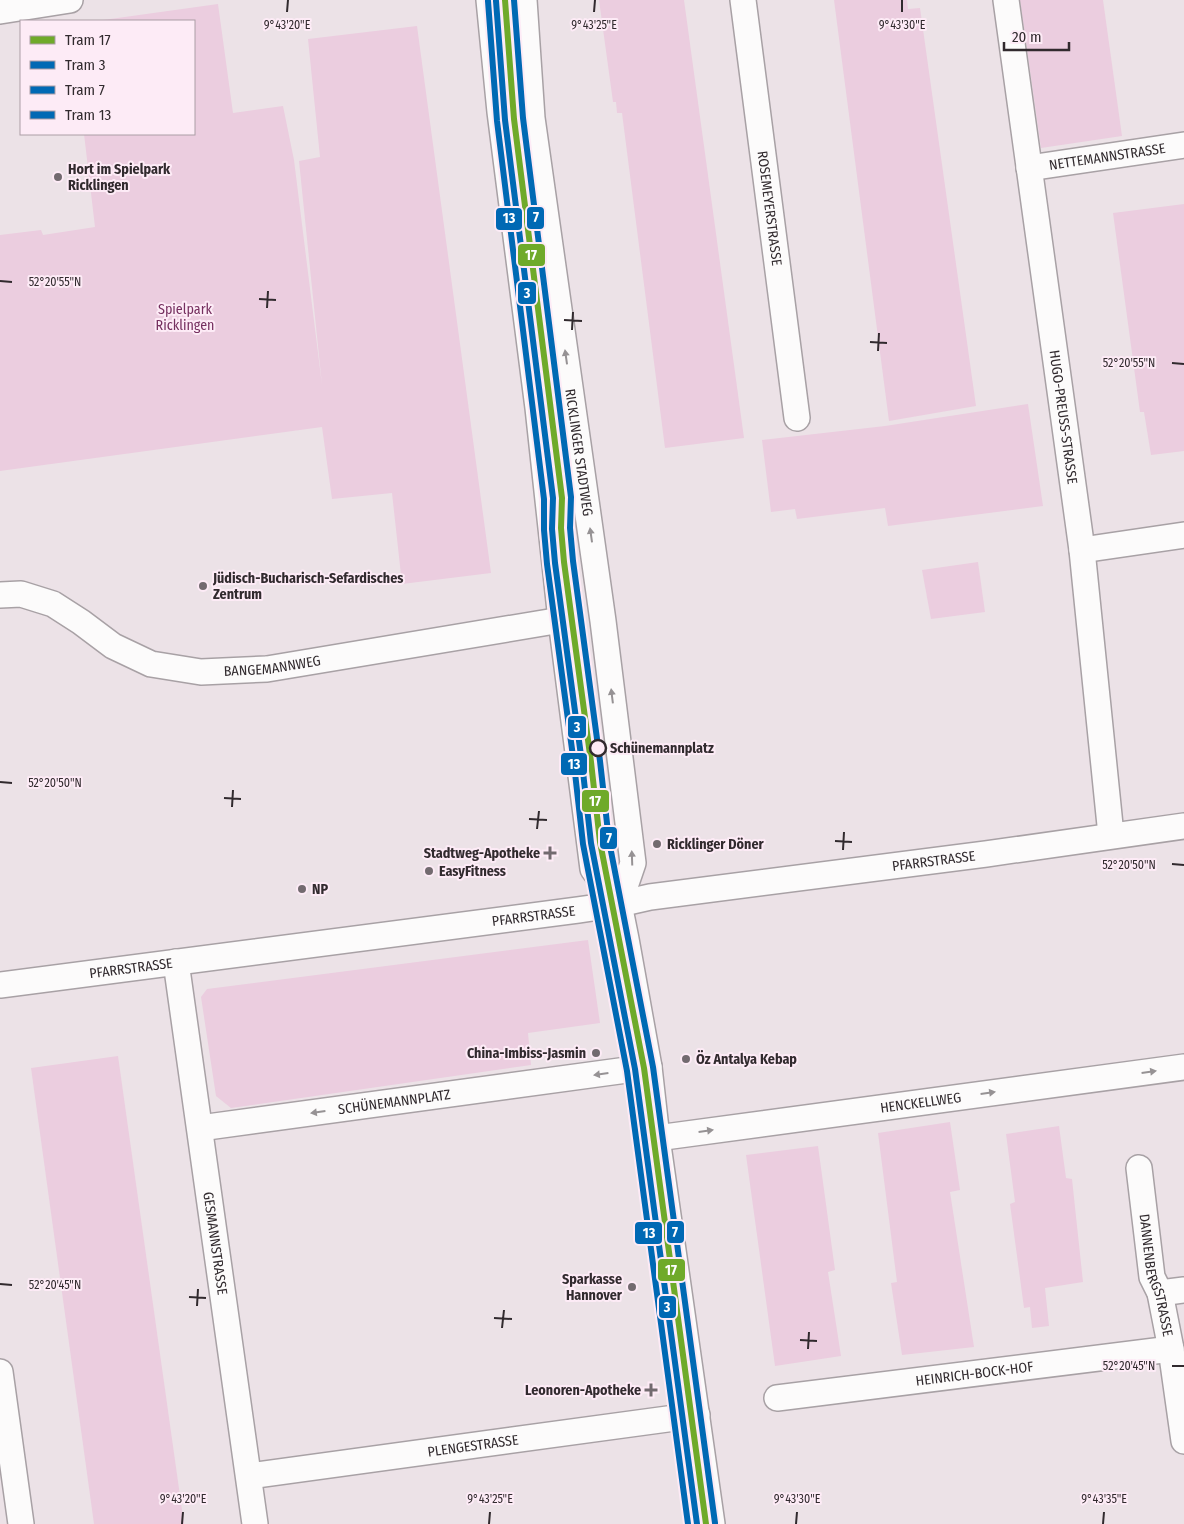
<svg xmlns="http://www.w3.org/2000/svg" width="1184" height="1524" font-family="'Fira Sans Condensed',sans-serif">
<style>
.green{fill:#ebcddf}
.lines{fill:none;stroke-linecap:round;stroke-linejoin:round}
.minor-casing{stroke:#a8a1a5;stroke-width:28}
.minor{stroke:#fcfbfb;stroke-width:25}
.tram-1-casing{stroke:#fdebf6;stroke-width:10}
.tram-2-casing{stroke:#fdebf6;stroke-width:10}
.tram-3-casing{stroke:#fdebf6;stroke-width:10}
.tram-4-casing{stroke:#fdebf6;stroke-width:10}
.tram-1{stroke:#6faa2a;stroke-width:6}
.tram-2{stroke:#0069b4;stroke-width:6}
.tram-3{stroke:#0069b4;stroke-width:6}
.tram-4{stroke:#0069b4;stroke-width:6}
.oneway{fill:#969294}
.ticks{fill:none;stroke:#312a2e;stroke-width:2}
.poi-dot{fill:#726a6f;stroke:#fdebf6;stroke-width:2}
.stop-dot{fill:#fdebf6;stroke:#312a2e;stroke-width:2.5}
.labels{text-anchor:middle;stroke-width:4;stroke-linejoin:round;paint-order:stroke}
.street-label{font-size:14px;fill:#312a2e;stroke:#fdebf6}
.poi-label{font-size:14px;font-weight:bold;fill:#312a2e;stroke:#fdebf6;text-anchor:start}
.park-label{font-size:14px;fill:#752f5f;stroke:#fdebf6}
.stop-label{font-size:14px;font-weight:bold;fill:#312a2e;stroke:#fdebf6;text-anchor:start}
.ticks-label{font-size:12px;text-anchor:middle;fill:#312a2e;stroke:#fdebf6;stroke-width:4;stroke-linejoin:round;paint-order:stroke}
.line-badge{stroke:#fdebf6;stroke-width:2}
.badge-label{font-size:14px;text-anchor:middle;font-weight:bold;fill:#fff}
</style>
<rect width="100%" height="100%" fill="#ece2e7"/>
<g class="green">
<polygon points="599,0 684,0 744,438 665,448 622,113 617,113 616,102 613,102"/>
<polygon points="834,0 907,0 908,9 920,8 976,406 889,421"/>
<polygon points="1020,0 1103,0 1122,136 1041,148"/>
<polygon points="218,4 233,113 283,106 294,160 322,385 299,161 320,157 308,39 417,26 491,573 402,584 392,493 332,499 322,427 0,471 0,235 41,230 43,235 95,227 84,134 194,134 194,21 96,21"/>
<polygon points="1184,204 1184,451 1151,455 1144,412 1140,412 1113,213"/>
<polygon points="1028,404 1043,506 888,526 885,508 797,519 795,509 771,512 762,440 885,426"/>
<polygon points="978,562 985,612 931,619 922,570"/>
<polygon points="588,940 600,1023 528,1033 531,1065 231,1108 216,1096 201,997 207,989"/>
<polygon points="118,1056 184,1524 94,1524 31,1068"/>
<polygon points="950,1122 960,1190 950,1192 974,1347 902,1355 891,1283 897,1282 878,1133"/>
<polygon points="1059,1126 1066,1178 1072,1179 1083,1282 1045,1288 1049,1326 1032,1328 1030,1307 1024,1308 1010,1204 1015,1202 1006,1134"/>
<polygon points="818,1146 835,1270 828,1272 841,1356 775,1366 746,1155"/>
</g>
<g class="lines">
<g class="minor-casing">
<g id="minor">
<polyline points="489,0 500,112 538,408 561,620 593,869 619,904 626,939 649,1067 657,1138 712,1524"/>
<path id="s1" d="M524,0L532,118L603,621L633,863L619,904"/>
<path id="s2" d="M743,0L797,418"/>
<path id="s3" d="M1006,0L1082,550L1111,835"/>
<polyline points="0,11 70,0"/>
<path id="s4" d="M1029,168L1184,145"/>
<polyline points="1082,550 1184,535"/>
<path id="s5" d="M0,595L21,594L53,604L81,622L113,646L151,664L201,672L267,669L561,620"/>
<path id="s6" d="M176,962L255,1524"/>
<path id="s7" d="M0,985L578,910L619,904L650,897L986,854L1184,826"/>
<path id="s8" d="M200,1128L649,1067"/>
<path id="s9" d="M657,1138L1184,1067"/>
<path id="s10" d="M1139,1168L1152,1277L1160,1293L1171,1349L1184,1441"/>
<polyline points="1160,1293 1184,1290"/>
<polyline points="0,1372 21,1524"/>
<path id="s11" d="M777,1398L1171,1349"/>
<path id="s12" d="M249,1476L697,1415"/>
</g>
</g>
<use href="#minor" class="minor"/>
<g class="tram-1-casing">
<polyline id="tram-1" points="505,0 514,119 562,498 561,528 564,562 591,762 600,842 644,1068 706,1524"/>
</g>
<g class="tram-2-casing">
<polyline id="tram-2" points="496,1 505,120 553,498 552,529 555,563 582,763 591,843 635,1069 697,1524"/>
</g>
<g class="tram-3-casing">
<polyline id="tram-3" points="514,0 523,118 571,497 570,528 573,561 600,761 609,841 653,1067 715,1523"/>
</g>
<g class="tram-4-casing">
<polyline id="tram-4" points="488,1 497,121 544,499 544,530 547,564 574,764 583,844 627,1071 688,1524"/>
</g>
<use href="#tram-1" class="tram-1"/>
<use href="#tram-2" class="tram-2"/>
<use href="#tram-3" class="tram-3"/>
<use href="#tram-4" class="tram-4"/>
</g>
<defs><path id="oneway-solid" d="M-6-.8H1V-3.2L6.5 0L1 3.2V.8H-6Z" transform="scale(1.25)"/></defs>
<g class="oneway">
<use href="#oneway-solid" transform="translate(566 357) rotate(-98)"/>
<use href="#oneway-solid" transform="translate(591 535) rotate(-98)"/>
<use href="#oneway-solid" transform="translate(612 696) rotate(-97)"/>
<use href="#oneway-solid" transform="translate(632 858) rotate(-92)"/>
<use href="#oneway-solid" transform="translate(1149 1072) rotate(-8)"/>
<use href="#oneway-solid" transform="translate(601 1074) rotate(172)"/>
<use href="#oneway-solid" transform="translate(988 1093) rotate(-8)"/>
<use href="#oneway-solid" transform="translate(318 1112) rotate(172)"/>
<use href="#oneway-solid" transform="translate(706 1131) rotate(-8)"/>
</g>
<path class="ticks" d="M287,12L288,0M594,12L595,0M902,12V0M0,281L12,282M259,299L276,300M267,308L268,291M564,320L582,321M572,330L573,312M870,342L887,343M878,351L879,333M1172,363L1184,364M0,782L12,783M224,798L241,799M232,807L233,790M529,819L547,820M537,829L539,811M835,841L852,842M843,850L844,832M1172,864L1184,865M0,1284L12,1285M189,1297L206,1298M197,1306L198,1289M494,1318L512,1319M502,1328L504,1310M800,1340L817,1341M808,1349L809,1332M1172,1366H1184M182,1524L183,1512M489,1524L490,1512M796,1524L797,1512M1103,1524L1104,1512"/>
<g class="poi-dot">
<circle cx="58" cy="177" r="5"/>
<circle cx="203" cy="586" r="5"/>
<circle cx="657" cy="844" r="5"/>
<path d="M547.5 845.5h5v5h5v5h-5v5h-5v-5h-5v-5h5z"/>
<circle cx="429" cy="871" r="5"/>
<circle cx="302" cy="889" r="5"/>
<circle cx="596" cy="1053" r="5"/>
<circle cx="686" cy="1059" r="5"/>
<circle cx="632" cy="1287" r="5"/>
<path d="M648.5 1382.5h5v5h5v5h-5v5h-5v-5h-5v-5h5z"/>
</g>
<circle class="stop-dot" cx="598" cy="748" r="8"/>
<g class="labels">
<g class="street-label">
<text dy="5" stroke="none"><textPath href="#s4" startOffset="79">NETTEMANNSTRASSE</textPath></text>
<text dy="5" stroke="none"><textPath href="#s2" startOffset="210">ROSEMEYERSTRASSE</textPath></text>
<text dy="5" stroke="none"><textPath href="#s3" startOffset="421">HUGO-PREUSS-STRASSE</textPath></text>
<text dy="5" stroke="none"><textPath href="#s1" startOffset="456">RICKLINGER STADTWEG</textPath></text>
<text dy="5" stroke="none"><textPath href="#s5" startOffset="292">BANGEMANNWEG</textPath></text>
<text dy="5" stroke="none"><textPath href="#s7" startOffset="942">PFARRSTRASSE</textPath></text>
<text dy="5" stroke="none"><textPath href="#s7" startOffset="538">PFARRSTRASSE</textPath></text>
<text dy="5" stroke="none"><textPath href="#s7" startOffset="132">PFARRSTRASSE</textPath></text>
<text dy="5" stroke="none"><textPath href="#s8" startOffset="196">SCHÜNEMANNPLATZ</textPath></text>
<text dy="5" stroke="none"><textPath href="#s9" startOffset="266">HENCKELLWEG</textPath></text>
<text dy="5" stroke="none"><textPath href="#s6" startOffset="284">GESMANNSTRASSE</textPath></text>
<text dy="5" stroke="none"><textPath href="#s10" startOffset="109">DANNENBERGSTRASSE</textPath></text>
<text dy="5" stroke="none"><textPath href="#s11" startOffset="199">HEINRICH-BOCK-HOF</textPath></text>
<text dy="5" stroke="none"><textPath href="#s12" startOffset="226">PLENGESTRASSE</textPath></text>
</g>
<g class="poi-label">
<text x="68" y="174">Hort im Spielpark<tspan x="68" dy="16">Ricklingen</tspan></text>
<text x="213" y="583">Jüdisch-Bucharisch-Sefardisches<tspan x="213" dy="16">Zentrum</tspan></text>
<text x="667" y="849">Ricklinger Döner</text>
<text x="540" y="858" text-anchor="end">Stadtweg-Apotheke</text>
<text x="439" y="876">EasyFitness</text>
<text x="312" y="894">NP</text>
<text x="586" y="1058" text-anchor="end">China-Imbiss-Jasmin</text>
<text x="696" y="1064">Öz Antalya Kebap</text>
<text x="622" y="1284" text-anchor="end">Sparkasse<tspan x="622" dy="16">Hannover</tspan></text>
<text x="641" y="1395" text-anchor="end">Leonoren-Apotheke</text>
</g>
<g class="park-label">
<text x="185" y="314">Spielpark<tspan x="185" dy="16">Ricklingen</tspan></text>
</g>
<g class="stop-label">
<text x="610" y="753">Schünemannplatz</text>
</g>
</g>
<g class="ticks-label">
<text x="287" y="29">9°43'20"E</text>
<text x="594" y="29">9°43'25"E</text>
<text x="902" y="29">9°43'30"E</text>
<text x="55" y="286">52°20'55"N</text>
<text x="1129" y="367">52°20'55"N</text>
<text x="55" y="787">52°20'50"N</text>
<text x="1129" y="869">52°20'50"N</text>
<text x="55" y="1289">52°20'45"N</text>
<text x="1129" y="1370">52°20'45"N</text>
<text x="183" y="1503">9°43'20"E</text>
<text x="490" y="1503">9°43'25"E</text>
<text x="797" y="1503">9°43'30"E</text>
<text x="1104" y="1503">9°43'35"E</text>
</g>
<g class="line-badge">
<rect x="526" y="206" width="19" height="24" rx="5" fill="#0069b4"/>
<rect x="495" y="207" width="28" height="24" rx="5" fill="#0069b4"/>
<rect x="517" y="243" width="29" height="24" rx="5" fill="#6faa2a"/>
<rect x="517" y="281" width="20" height="24" rx="5" fill="#0069b4"/>
<rect x="567" y="715" width="20" height="24" rx="5" fill="#0069b4"/>
<rect x="560" y="752" width="28" height="24" rx="5" fill="#0069b4"/>
<rect x="581" y="789" width="29" height="24" rx="5" fill="#6faa2a"/>
<rect x="599" y="826" width="19" height="24" rx="5" fill="#0069b4"/>
<rect x="666" y="1220" width="19" height="24" rx="5" fill="#0069b4"/>
<rect x="634" y="1221" width="29" height="24" rx="5" fill="#0069b4"/>
<rect x="657" y="1258" width="29" height="24" rx="5" fill="#6faa2a"/>
<rect x="658" y="1295" width="19" height="24" rx="5" fill="#0069b4"/>
</g>
<g class="badge-label">
<text x="536" y="222">7</text>
<text x="509" y="223">13</text>
<text x="531" y="260">17</text>
<text x="527" y="298">3</text>
<text x="577" y="732">3</text>
<text x="574" y="769">13</text>
<text x="595" y="806">17</text>
<text x="609" y="843">7</text>
<text x="675" y="1237">7</text>
<text x="649" y="1238">13</text>
<text x="671" y="1275">17</text>
<text x="667" y="1312">3</text>
</g>
<rect x="20" y="20" width="175" height="115" fill="#fdebf6" stroke="#ab9ea6"/>
<rect x="30" y="36" width="25" height="8" fill="#6faa2a" stroke="#ab9ea6"/>
<text x="65" y="45" font-size="15" fill="#312a2e">Tram 17</text>
<rect x="30" y="61" width="25" height="8" fill="#0069b4" stroke="#ab9ea6"/>
<text x="65" y="70" font-size="15" fill="#312a2e">Tram 3</text>
<rect x="30" y="86" width="25" height="8" fill="#0069b4" stroke="#ab9ea6"/>
<text x="65" y="95" font-size="15" fill="#312a2e">Tram 7</text>
<rect x="30" y="111" width="25" height="8" fill="#0069b4" stroke="#ab9ea6"/>
<text x="65" y="120" font-size="15" fill="#312a2e">Tram 13</text>
<path d="M1004 42v8h65v-8" fill="none" stroke="#312a2e" stroke-width="2.5"/>
<text x="1012" y="42" font-size="15" fill="#312a2e" stroke="#fdebf6" stroke-width="4" paint-order="stroke">20 m</text>
</svg>
